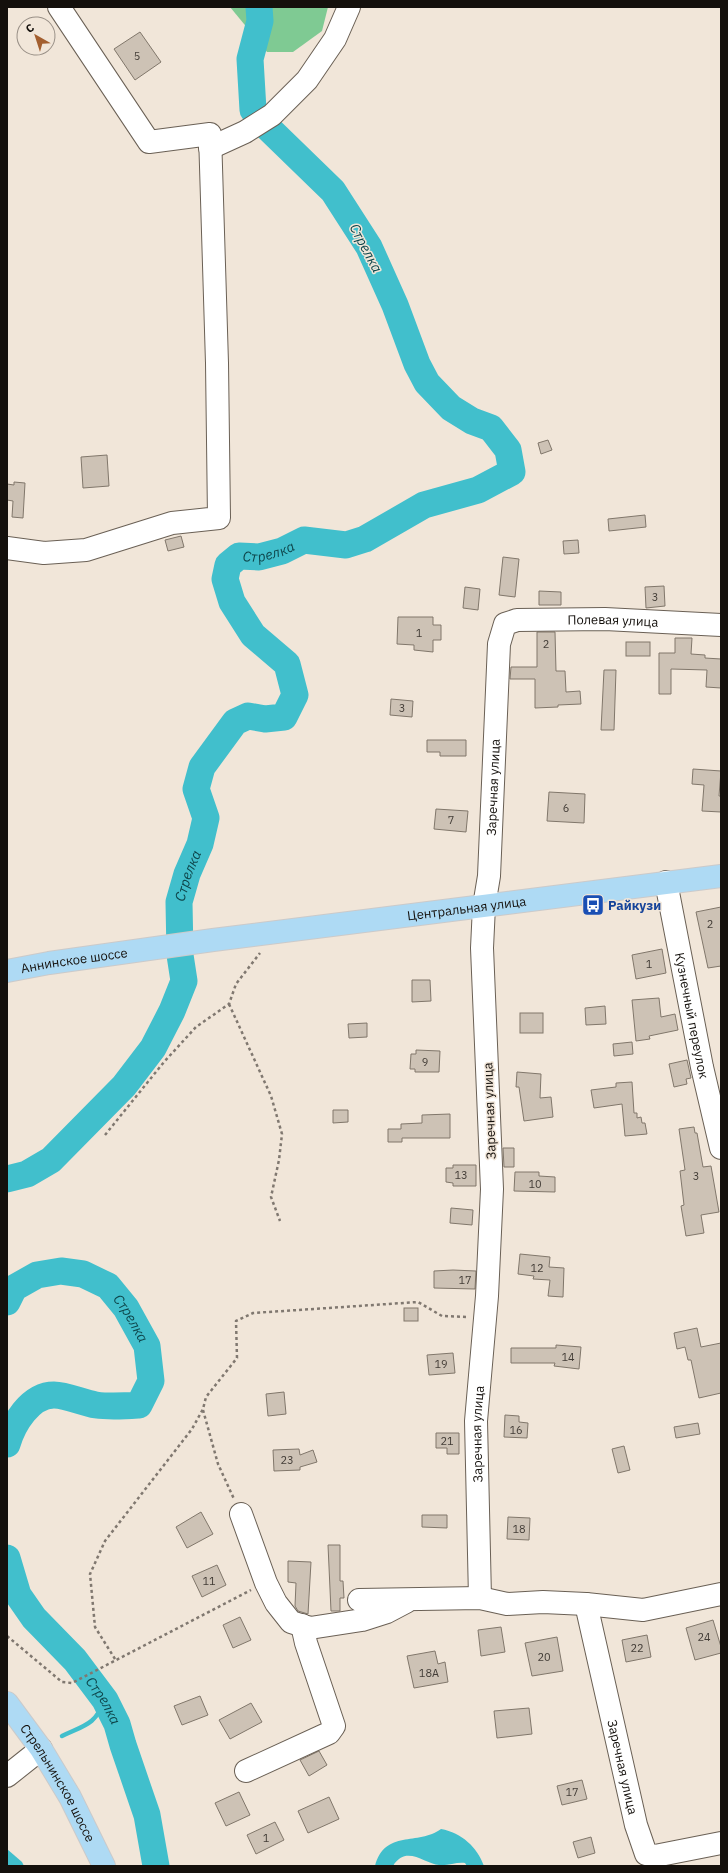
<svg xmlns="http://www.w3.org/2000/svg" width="728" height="1873" font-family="'IBM Plex Sans',sans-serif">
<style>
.forest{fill:#7fca93}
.water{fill:#41bfcc}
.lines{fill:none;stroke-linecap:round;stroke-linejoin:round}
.stream{stroke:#41bfcc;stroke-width:4.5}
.river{stroke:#41bfcc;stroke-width:27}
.building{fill:#cdc2b5;stroke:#81776b}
.minor-casing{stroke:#6a6055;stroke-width:24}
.major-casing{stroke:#cbcaca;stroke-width:24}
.path{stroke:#807870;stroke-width:2.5;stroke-dasharray:3 3;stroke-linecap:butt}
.minor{stroke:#fff;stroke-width:22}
.major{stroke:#aedaf4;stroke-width:22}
.labels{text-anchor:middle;stroke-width:3;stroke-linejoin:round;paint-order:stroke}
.number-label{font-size:11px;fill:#423c36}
.street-label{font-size:13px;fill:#14100c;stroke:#f1e6d9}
.transit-label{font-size:13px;font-weight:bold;fill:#164399;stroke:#f1e6d9;text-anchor:start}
.water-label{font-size:14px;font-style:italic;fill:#0e464b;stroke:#f1e6d9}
</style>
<rect width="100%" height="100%" fill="#f1e6d9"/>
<polygon class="forest" points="230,7 328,7 322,31 293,52 267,52"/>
<g class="water">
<path d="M441,1829C462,1833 477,1847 484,1866H467L465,1863C456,1862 448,1866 439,1865C425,1864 406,1844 393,1866H375C385,1829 418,1846 441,1829Z"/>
<polygon points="7,1849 22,1862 24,1866 7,1866"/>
</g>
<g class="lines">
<path class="stream" d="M62,1736C85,1725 95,1725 105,1700"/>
<g class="river">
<path id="s1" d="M7,1179L27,1174L51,1160L124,1086L153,1048L172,1011L184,981L180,955L179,902L187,874L200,844L206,818L196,789L202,767L235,722L248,716L265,719L284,717L295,695L287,664L253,635L232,602L225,579L228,565L239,556L259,557L282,551L304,540L346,545L365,539L424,505L478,490L512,472L508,450L491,428L472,421L451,408L427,383L417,364L395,305L369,247L333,191L264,124L253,110L250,59L260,21L259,7"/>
<path id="s2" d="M7,1302L14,1288L37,1275L61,1271L83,1274L108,1286L126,1308L147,1346L151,1381L139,1405C124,1406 110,1407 96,1405C83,1403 67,1395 54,1395C30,1395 13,1424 7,1444"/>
<path id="s3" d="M7,1558L18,1595L34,1618L75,1660L105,1700L117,1724L123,1745L147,1815L156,1866"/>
</g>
</g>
<g class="building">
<polygon points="140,32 161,62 135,80 114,49"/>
<polygon points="548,440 552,450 541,454 538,443"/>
<polygon points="107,455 109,486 83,488 81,457"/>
<polygon points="14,482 25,483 23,518 12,517 13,501 7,500 7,484 14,485"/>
<polygon points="645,515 646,527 609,531 608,519"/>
<polygon points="181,536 184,547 168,551 165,540"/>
<polygon points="578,540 579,553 564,554 563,541"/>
<polygon points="503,557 519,559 515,597 499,595"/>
<polygon points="664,586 665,606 646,608 645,587"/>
<polygon points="465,587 480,589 478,610 463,608"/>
<polygon points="539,591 561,592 561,605 539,605"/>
<polygon points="398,617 433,617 433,625 441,625 441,640 433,640 433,652 414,650 414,645 397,644"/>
<polygon points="537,632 555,632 556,671 565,671 566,692 580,691 581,704 558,705 558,707 535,708 535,679 510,679 511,667 537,667"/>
<polygon points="675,638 692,638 691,654 705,655 705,658 721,659 721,688 706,687 707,670 671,669 671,694 659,694 659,653 675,653"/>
<rect x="626" y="642" width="24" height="14"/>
<polygon points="604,670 616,670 614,730 601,730"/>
<polygon points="391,699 413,701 412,717 390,715"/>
<polygon points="427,740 466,740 466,756 440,756 440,752 427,752"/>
<polygon points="693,769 721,771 719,796 721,796 721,812 702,811 704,785 692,784"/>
<polygon points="549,792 585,794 584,823 547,821"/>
<polygon points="436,809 468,811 466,832 434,829"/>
<polygon points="721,907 721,966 708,968 696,912"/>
<polygon points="662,949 666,973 636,979 632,955"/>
<polygon points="412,980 430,980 431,1001 412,1002"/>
<polygon points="659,998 661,1017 675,1014 678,1030 649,1036 650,1039 636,1041 632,1000"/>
<polygon points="605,1006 606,1024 586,1025 585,1008"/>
<rect x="520" y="1013" width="23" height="20"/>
<polygon points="367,1023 367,1037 349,1038 348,1024"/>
<polygon points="632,1042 633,1054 614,1056 613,1044"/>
<polygon points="416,1050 440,1051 439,1072 415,1072 415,1069 410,1069 411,1054 416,1054"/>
<polygon points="687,1060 691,1078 686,1079 687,1084 674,1087 669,1064"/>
<polygon points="517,1072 541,1074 540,1098 551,1097 553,1117 524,1121 519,1087 516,1087"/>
<polygon points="632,1082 634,1113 637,1113 637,1118 641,1117 642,1123 645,1123 647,1134 625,1136 622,1104 594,1108 591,1090 616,1087 616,1083"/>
<polygon points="333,1110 348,1110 348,1122 333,1123"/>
<polygon points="450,1114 450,1138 402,1138 402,1142 388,1142 388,1129 401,1129 401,1124 422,1123 422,1115"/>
<polygon points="694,1127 695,1133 697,1133 703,1167 711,1166 719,1212 701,1215 704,1233 686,1236 681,1206 684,1205 680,1171 685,1170 679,1129"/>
<polygon points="503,1148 514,1148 514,1167 504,1167"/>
<polygon points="453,1165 476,1165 476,1186 453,1186 453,1183 446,1182 446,1168 453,1168"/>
<polygon points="515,1172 539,1172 539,1176 555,1177 555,1192 514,1191"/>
<polygon points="451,1208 473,1210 472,1225 450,1223"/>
<polygon points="520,1254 550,1257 549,1267 564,1268 563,1297 548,1296 550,1280 533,1279 534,1276 518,1274"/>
<polygon points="453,1270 476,1271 475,1289 434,1288 434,1271"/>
<rect x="404" y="1308" width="14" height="13"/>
<polygon points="697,1328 701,1347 721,1343 721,1393 699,1398 691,1360 688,1360 685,1347 677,1349 674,1333"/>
<polygon points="556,1345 581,1347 579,1369 554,1366 555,1363 511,1363 511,1348 556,1348"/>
<polygon points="453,1353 455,1373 429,1375 427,1355"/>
<polygon points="284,1392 286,1414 268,1416 266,1394"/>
<polygon points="505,1415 519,1416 519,1422 528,1423 527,1438 504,1437"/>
<polygon points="698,1423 700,1434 676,1438 674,1427"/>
<polygon points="436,1433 459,1433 459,1454 447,1454 447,1448 436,1448"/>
<polygon points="624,1446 630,1470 618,1473 612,1449"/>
<polygon points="299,1449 300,1455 313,1450 317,1462 300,1467 300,1470 274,1471 273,1450"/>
<polygon points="201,1512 213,1534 187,1548 176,1527"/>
<polygon points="422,1515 447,1515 447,1528 422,1527"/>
<polygon points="508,1517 530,1518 529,1540 507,1539"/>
<polygon points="328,1545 340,1545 340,1581 343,1581 344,1598 340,1598 340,1611 331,1611"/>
<polygon points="288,1561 311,1562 308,1614 298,1611 295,1606 296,1583 288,1582"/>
<polygon points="217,1565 226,1585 202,1597 192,1576"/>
<polygon points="240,1617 251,1640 233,1648 223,1625"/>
<polygon points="713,1620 721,1647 721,1653 695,1660 686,1628"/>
<polygon points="501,1627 505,1652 481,1656 478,1630"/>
<polygon points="647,1635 651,1657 626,1662 622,1640"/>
<polygon points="557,1637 563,1671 532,1676 525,1643"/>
<polygon points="435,1651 438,1664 445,1662 448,1682 414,1688 407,1656"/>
<polygon points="200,1696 208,1715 182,1725 174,1706"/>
<polygon points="251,1703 262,1722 230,1739 219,1720"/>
<polygon points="529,1708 532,1734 497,1738 494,1711"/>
<polygon points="319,1751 327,1765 309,1776 300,1760"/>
<polygon points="582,1780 587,1799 562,1805 557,1786"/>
<polygon points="239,1792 250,1815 226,1826 215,1803"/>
<polygon points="329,1797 339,1819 308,1833 298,1811"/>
<polygon points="275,1822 284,1840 256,1854 247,1835"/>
<polygon points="591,1837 595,1853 578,1858 573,1842"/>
</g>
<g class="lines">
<g class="minor-casing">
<g id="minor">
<polyline points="210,148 245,132 272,115 307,80 335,39 349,7"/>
<polyline points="7,548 44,553 86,550 172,523 219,518 217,363 210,134 149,142 59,7"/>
<path id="s4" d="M666,882L702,1067L721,1148"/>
<polyline points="241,1514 266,1583 276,1603 291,1622 310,1628 362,1620 387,1612 406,1602"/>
<path id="s5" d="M480,1598L476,1421L487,1296L492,1189L482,948L484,906L489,876L499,644L505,624L517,620L605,619L721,625"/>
<polyline points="359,1600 480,1598 507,1604 543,1602 586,1604 643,1610 721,1594"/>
<path id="s6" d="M586,1604L636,1825L646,1854L655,1856L721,1843"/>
<polyline points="246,1771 329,1733 334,1726 306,1643 302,1625"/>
<polyline points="7,1776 41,1749"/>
</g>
</g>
<g class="major-casing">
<g id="major">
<path id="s7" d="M7,971L49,963L213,940L721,876"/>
<path id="s8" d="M7,1703L41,1749L70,1797L104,1866"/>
</g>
</g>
<g class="path">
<polyline points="229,1004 271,1096 282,1134 279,1160 271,1197 280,1221"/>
<polyline points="105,1135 164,1062 196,1027 229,1004 236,984 260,953"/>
<polyline points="203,1410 218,1464 234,1499"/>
<polyline points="7,1636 62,1682 72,1683 251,1590"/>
<polyline points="115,1659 95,1627 90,1574 105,1541 192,1429 203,1409 206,1397 237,1358 236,1321 253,1313 418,1302 442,1316 468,1317"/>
</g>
<use href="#minor" class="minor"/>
<use href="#major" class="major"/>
</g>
<defs>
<g id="bus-square" transform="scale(1.15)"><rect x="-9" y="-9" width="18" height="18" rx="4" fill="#1a4fb4" stroke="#f1e6d9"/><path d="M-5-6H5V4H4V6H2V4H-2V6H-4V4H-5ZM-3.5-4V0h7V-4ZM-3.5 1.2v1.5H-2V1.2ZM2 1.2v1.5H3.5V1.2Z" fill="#fff"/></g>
</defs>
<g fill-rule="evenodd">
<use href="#bus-square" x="593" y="905"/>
</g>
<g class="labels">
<g class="number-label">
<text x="137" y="60">5</text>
<text x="655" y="601">3</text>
<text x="419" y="637">1</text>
<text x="546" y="648">2</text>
<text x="402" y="712">3</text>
<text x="566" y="812">6</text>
<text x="451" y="824">7</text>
<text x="710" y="928">2</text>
<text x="649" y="968">1</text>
<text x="425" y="1066">9</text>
<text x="461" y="1179">13</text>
<text x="696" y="1180">3</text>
<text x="535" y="1188">10</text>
<text x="537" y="1272">12</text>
<text x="465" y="1284">17</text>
<text x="568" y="1361">14</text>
<text x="441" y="1368">19</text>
<text x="516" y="1434">16</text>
<text x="447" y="1445">21</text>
<text x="287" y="1464">23</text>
<text x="519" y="1533">18</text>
<text x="209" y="1585">11</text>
<text x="704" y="1641">24</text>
<text x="637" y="1652">22</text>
<text x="544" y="1661">20</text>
<text x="429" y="1677">18А</text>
<text x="572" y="1796">17</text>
<text x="266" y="1842">1</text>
</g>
<g class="street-label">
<text dy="5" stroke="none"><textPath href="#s5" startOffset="1085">Полевая улица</textPath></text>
<text dy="5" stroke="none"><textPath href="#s5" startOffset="812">Заречная улица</textPath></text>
<text dy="5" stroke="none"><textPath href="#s7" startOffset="464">Центральная улица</textPath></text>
<text dy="5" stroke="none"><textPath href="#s7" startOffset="68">Аннинское шоссе</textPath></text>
<text dy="5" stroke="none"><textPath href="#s4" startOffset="136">Кузнечный переулок</textPath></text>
<text transform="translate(489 1111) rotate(-92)" y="5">Заречная улица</text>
<text dy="5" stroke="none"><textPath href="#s5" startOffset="164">Заречная улица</textPath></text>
<text dy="5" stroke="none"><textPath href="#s6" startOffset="167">Заречная улица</textPath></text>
<text dy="5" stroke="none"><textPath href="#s8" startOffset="95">Стрельнинское шоссе</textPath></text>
</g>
<g class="transit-label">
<text x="608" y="910">Райкузи</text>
</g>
<g class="water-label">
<text transform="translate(366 248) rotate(62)" y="5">Стрелка</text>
<text dy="5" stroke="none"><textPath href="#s1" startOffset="825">Стрелка</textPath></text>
<text dy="5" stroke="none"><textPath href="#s1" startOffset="381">Стрелка</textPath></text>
<text dy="5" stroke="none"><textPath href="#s2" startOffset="156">Стрелка</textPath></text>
<text dy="5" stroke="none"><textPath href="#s3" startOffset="175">Стрелка</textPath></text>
</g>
</g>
<rect width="728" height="1873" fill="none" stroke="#14100c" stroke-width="16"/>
<g transform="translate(36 36) rotate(321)"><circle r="19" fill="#f1e6d9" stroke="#999087"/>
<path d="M0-3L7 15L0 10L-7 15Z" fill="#a35f2f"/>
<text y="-6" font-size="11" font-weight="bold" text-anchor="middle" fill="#14100c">С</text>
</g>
</svg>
